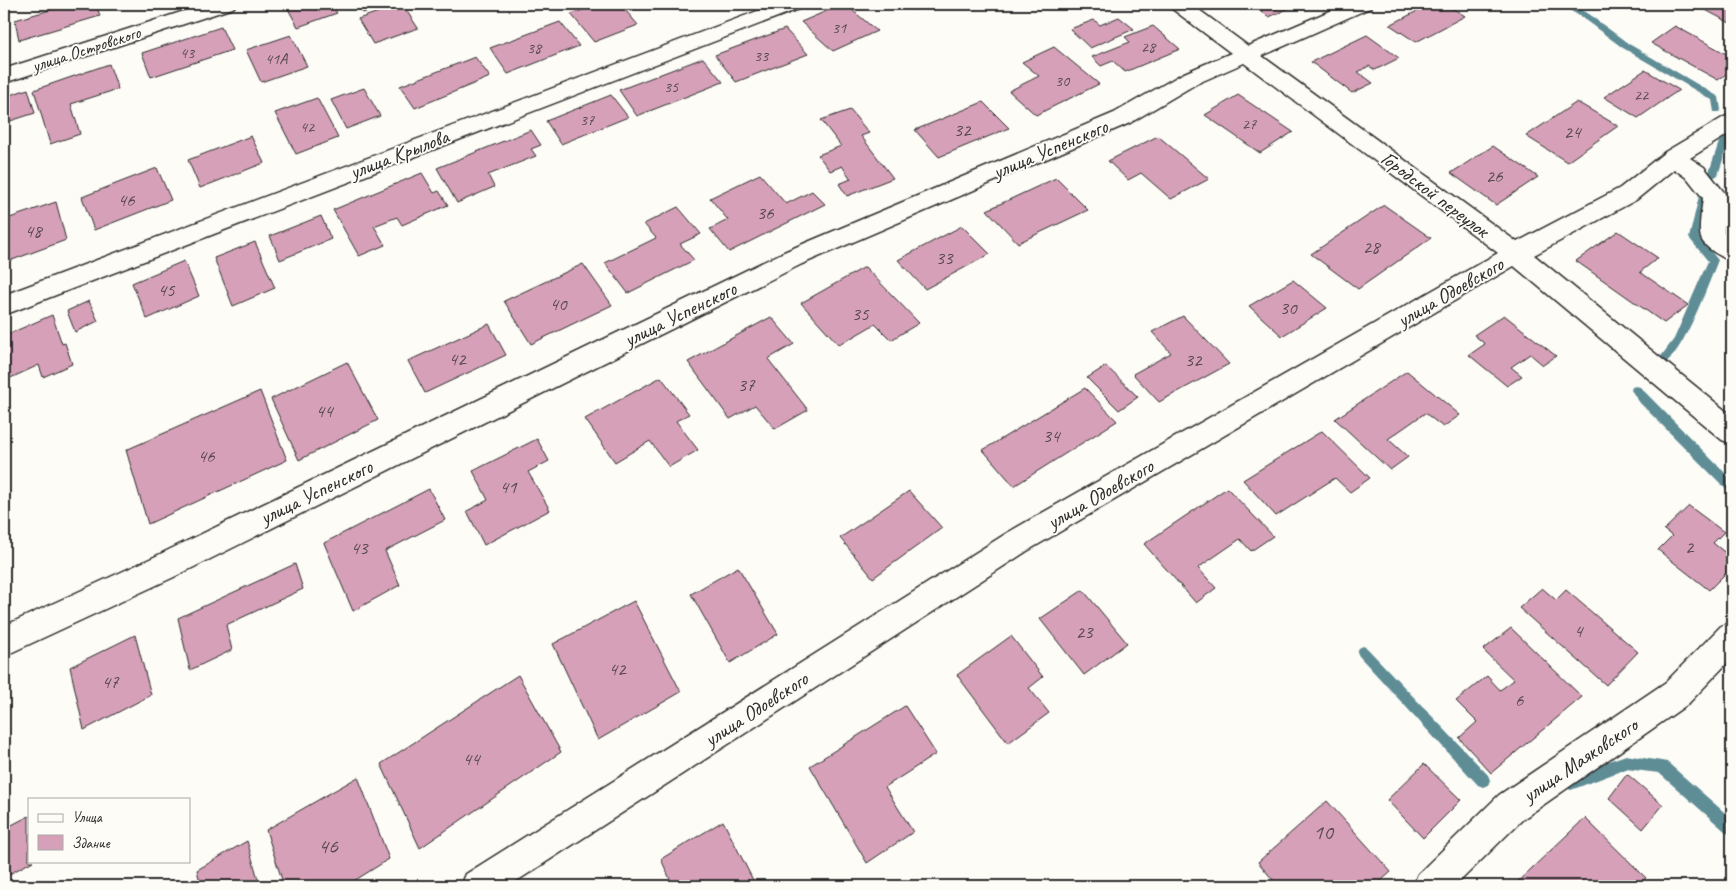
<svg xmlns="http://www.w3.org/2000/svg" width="1736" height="890" font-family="Caveat,sans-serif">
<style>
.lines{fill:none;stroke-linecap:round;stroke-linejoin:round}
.stream{fill:#5f8d96;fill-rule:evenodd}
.building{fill:#d6a1b8;stroke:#2b2b2b}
.minor-casing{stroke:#2b2b2b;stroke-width:3}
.minor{fill:#fdfcf7;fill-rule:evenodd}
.labels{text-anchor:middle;stroke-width:4;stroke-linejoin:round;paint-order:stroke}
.far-number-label{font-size:16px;fill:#56484e}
.far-street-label{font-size:18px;fill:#2b2b2b;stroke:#fdfcf7}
.number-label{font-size:19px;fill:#56484e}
.street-label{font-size:21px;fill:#2b2b2b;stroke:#fdfcf7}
.near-number-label{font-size:22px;fill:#56484e}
</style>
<rect width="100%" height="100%" fill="#fdfcf7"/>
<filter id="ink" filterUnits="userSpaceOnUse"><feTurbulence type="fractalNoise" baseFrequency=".02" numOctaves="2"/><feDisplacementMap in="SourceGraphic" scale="10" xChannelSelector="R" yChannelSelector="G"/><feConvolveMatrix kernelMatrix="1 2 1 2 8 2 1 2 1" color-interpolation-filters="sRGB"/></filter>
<g filter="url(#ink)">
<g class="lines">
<g class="stream">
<polygon points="1560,4 1570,4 1587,13 1629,44 1719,97 1721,110 1720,112 1714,112 1712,100 1623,48 1581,17"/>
<polygon points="1732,133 1732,140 1728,144 1718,175 1713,178 1710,177 1708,175 1719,142"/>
<path d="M1704,193L1709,196L1699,237L1718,260C1710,280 1682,357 1664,363L1659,359L1674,339L1708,261L1689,238L1699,196Z"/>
<polygon points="1636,386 1640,387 1732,480 1732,492 1728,491 1640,403 1631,390 1632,387"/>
<polygon points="1363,646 1367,648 1488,775 1490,780 1488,785 1483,787 1478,785 1359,656 1357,652 1359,648"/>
<polygon points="1626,755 1667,762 1732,819 1732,835 1727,833 1659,773 1626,769 1571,790 1566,788 1564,783 1566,778 1583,770"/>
</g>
</g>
<g class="building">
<polygon points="71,4 96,4 100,16 19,40 15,20"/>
<polygon points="298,4 331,4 337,13 298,27 287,7"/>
<polygon points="356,4 387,4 363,13"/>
<polygon points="402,4 418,28 373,44 358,19"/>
<polygon points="599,4 620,4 638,25 594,42 571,14"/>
<polygon points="843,4 845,4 877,31 833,51 801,22"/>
<polygon points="907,4 930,4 914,10"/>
<polygon points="1256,4 1295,4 1297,5 1269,17 1253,5"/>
<polygon points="1431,4 1452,4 1449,6 1465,16 1416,42 1390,25"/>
<polygon points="1697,4 1732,4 1732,24 1696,5"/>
<polygon points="1119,17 1134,29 1090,48 1070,29 1094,20 1100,25"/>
<polygon points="560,22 579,46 508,74 490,48"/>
<polygon points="1153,26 1180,49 1125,72 1113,61 1101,66 1092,57 1130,42 1125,37"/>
<polygon points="1675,26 1732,57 1732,70 1718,80 1651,43"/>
<polygon points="221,27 232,50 151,77 142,53"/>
<polygon points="785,29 808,54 736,82 715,55"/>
<polygon points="291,35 307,66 261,82 246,50"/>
<polygon points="1367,35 1399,58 1375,70 1369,66 1358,72 1373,83 1352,93 1311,62"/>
<polygon points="1054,47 1099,84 1036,115 1009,91 1039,76 1022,62"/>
<polygon points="475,57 490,77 415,108 400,86"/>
<polygon points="703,58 723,82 637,116 619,90"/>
<polygon points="109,64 118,89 71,104 80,134 50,144 34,90"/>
<polygon points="1645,70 1679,90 1638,118 1604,97"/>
<polygon points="364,88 380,116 346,129 331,100"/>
<polygon points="28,89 35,113 4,123 4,97"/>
<polygon points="611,95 628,117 561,144 546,121"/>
<polygon points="1238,95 1293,132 1260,153 1205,115"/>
<polygon points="317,98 338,138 296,154 275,113"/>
<polygon points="983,102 1009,128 939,157 915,130"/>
<polygon points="1577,102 1618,126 1567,162 1526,136"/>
<polygon points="850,110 869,133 861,136 893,178 847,196 839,184 851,179 842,166 830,171 818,155 841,146 821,120"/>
<polygon points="531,130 541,145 531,149 536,156 488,175 494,187 457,203 437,168"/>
<polygon points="251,136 264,163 200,188 188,160"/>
<polygon points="1158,136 1209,179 1171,199 1141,173 1128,180 1108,161"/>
<polygon points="1493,146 1538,177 1496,205 1451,173"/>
<polygon points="157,168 171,200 94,230 82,197"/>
<polygon points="422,173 434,193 439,191 448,205 402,225 397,217 374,226 385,245 359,256 333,210"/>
<polygon points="760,174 786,204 812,191 825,204 729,252 710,229 728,220 710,198"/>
<polygon points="1056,178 1088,210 1018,243 987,210"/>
<polygon points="56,202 66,240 4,263 4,220"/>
<polygon points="1384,205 1431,238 1358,289 1311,254"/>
<polygon points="678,207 701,234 680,244 694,260 628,293 605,263 656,238 644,224"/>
<polygon points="321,216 331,239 280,260 270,236"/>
<polygon points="962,226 990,254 925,289 898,260"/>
<polygon points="1618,231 1658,258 1640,272 1688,305 1664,323 1576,261"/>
<polygon points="255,242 275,288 233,306 214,258"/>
<polygon points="184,261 199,296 147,319 132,283"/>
<polygon points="583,264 612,305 531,344 504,301"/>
<polygon points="865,267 919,323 891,340 875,324 839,345 801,303"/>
<polygon points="1293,280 1327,308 1282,336 1249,306"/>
<polygon points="89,301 98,321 75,332 67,311"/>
<polygon points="52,315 62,344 65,343 72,364 43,377 39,365 4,381 4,336"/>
<polygon points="1504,315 1556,356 1543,365 1530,354 1511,367 1522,376 1507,386 1469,355 1485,344 1474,335"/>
<polygon points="1183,316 1229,364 1159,402 1133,374 1171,353 1152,332"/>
<polygon points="771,317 794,344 768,359 808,410 775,429 755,405 730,419 688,362"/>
<polygon points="489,324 506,355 425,393 408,361"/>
<polygon points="347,362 378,420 299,460 271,399"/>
<polygon points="1106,366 1138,397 1119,410 1087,378"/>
<polygon points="1407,371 1460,415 1443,427 1425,413 1388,439 1408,457 1390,470 1335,419"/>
<polygon points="661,377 689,414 676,421 698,450 669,467 650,441 615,462 585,419"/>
<polygon points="1085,388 1117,421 1014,486 983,450"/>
<polygon points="260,391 287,460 148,524 126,450"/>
<polygon points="1322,431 1370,478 1350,492 1335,478 1276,516 1243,480"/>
<polygon points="537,439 549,461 528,472 550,510 484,545 467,511 488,500 473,471"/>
<polygon points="1227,488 1273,536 1251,551 1240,539 1198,568 1216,588 1196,603 1144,544"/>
<polygon points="429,489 445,520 385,551 400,585 353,611 324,543"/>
<polygon points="909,491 942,528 873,578 840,538"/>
<polygon points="1689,506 1724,532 1713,543 1732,558 1732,567 1709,590 1658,550 1672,536 1664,530"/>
<polygon points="295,564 303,589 226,625 232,650 190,670 178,618"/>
<polygon points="738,567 778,634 730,663 691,594"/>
<polygon points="1542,588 1556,600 1566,590 1638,652 1606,685 1519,608"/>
<polygon points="1083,590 1127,643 1084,675 1040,619"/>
<polygon points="634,601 681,692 598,740 553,644"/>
<polygon points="1511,628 1582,697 1491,773 1459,738 1477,722 1456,701 1487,676 1500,690 1514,680 1483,650"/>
<polygon points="135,635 151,695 84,730 70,667"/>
<polygon points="1011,636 1043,677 1029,688 1049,713 1008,743 957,675"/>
<polygon points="518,675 561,752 420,848 381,764"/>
<polygon points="905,706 936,754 885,787 913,832 867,863 810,766"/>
<polygon points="1424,764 1461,800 1423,838 1387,800"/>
<polygon points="1627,774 1663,805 1643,829 1609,798"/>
<polygon points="358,777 389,859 346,886 284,886 266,830"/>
<polygon points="1327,801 1391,872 1375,886 1278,886 1258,862"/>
<polygon points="29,816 29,861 33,861 4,877 4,829"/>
<polygon points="1585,818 1646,878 1637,886 1513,886"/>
<polygon points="723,821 756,886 673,886 661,859"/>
<polygon points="247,841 260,886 201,886 197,870"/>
</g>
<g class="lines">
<g class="minor-casing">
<g id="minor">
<polygon points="206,4 236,4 233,8 4,83 4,69"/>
<polygon points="776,4 804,4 801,8 4,315 4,295"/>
<path d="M1168,4H1191L1248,46L1346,4H1373L1370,8L1262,56L1517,242L1620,188L1665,152L1724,117L1732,115V132L1690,158L1704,167L1727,196L1724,233L1732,239V261C1723,258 1704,248 1701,238C1698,229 1702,208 1703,198L1688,179L1674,169L1636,200L1534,255L1732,416V444L1722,440L1514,266L1027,551L509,886H461L466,874L1007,533L1498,253L1244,63L1196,84L1130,123L802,264L174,577L4,656V626L154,557L784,252L1114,113L1182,74L1231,53L1171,8Z"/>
<polygon points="1732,621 1732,658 1688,704 1523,819 1455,886 1413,886 1418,874 1499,795 1666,682 1721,626"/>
</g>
</g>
<use href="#minor" class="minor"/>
</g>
</g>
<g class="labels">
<g class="far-number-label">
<text x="839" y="33">31</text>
<text x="1148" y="52">28</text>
<text x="534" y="53">38</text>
<text x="187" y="58">43</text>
<text x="761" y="61">33</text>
<text x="276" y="64">41А</text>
<text x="1062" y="86">30</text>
<text x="671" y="92">35</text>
<text x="1641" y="100">22</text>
<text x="587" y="125">37</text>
<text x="1249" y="129">27</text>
<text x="307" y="132">42</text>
</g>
<g class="far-street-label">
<text transform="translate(86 49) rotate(-18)" y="6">улица Островского</text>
</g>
<g class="number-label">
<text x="962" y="136">32</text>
<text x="1572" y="138">24</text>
<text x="1494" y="182">26</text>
<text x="126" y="206">46</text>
<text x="765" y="219">36</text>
<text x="33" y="237">48</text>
<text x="1371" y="253">28</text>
<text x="944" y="264">33</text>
<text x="166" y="296">45</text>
<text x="558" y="310">40</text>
<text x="1288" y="314">30</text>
<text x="860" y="320">35</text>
<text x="457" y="365">42</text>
<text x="1193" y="366">32</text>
<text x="746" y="391">37</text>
<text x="324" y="417">44</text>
<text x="1051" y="442">34</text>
<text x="206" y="462">46</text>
<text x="508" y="493">41</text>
<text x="1689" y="553">2</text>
<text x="359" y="554">43</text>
<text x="1578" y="637">4</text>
<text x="1084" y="638">23</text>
<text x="617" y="675">42</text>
<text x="110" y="688">47</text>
<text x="1519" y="706">6</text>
<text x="471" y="765">44</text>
</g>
<g class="street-label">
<text transform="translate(1050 149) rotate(-23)" y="7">улица Успенского</text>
<text transform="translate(399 154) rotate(-21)" y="7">улица Крылова</text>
<text transform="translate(1435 194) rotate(37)" y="7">Городской переулок</text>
<text transform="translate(1450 292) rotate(-30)" y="7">улица Одоевского</text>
<text transform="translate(680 314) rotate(-26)" y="7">улица Успенского</text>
<text transform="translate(316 492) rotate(-26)" y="7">улица Успенского</text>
<text transform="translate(1100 494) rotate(-30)" y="7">улица Одоевского</text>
<text transform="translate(756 709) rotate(-33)" y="7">улица Одоевского</text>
<text transform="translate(1580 760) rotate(-34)" y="7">улица Маяковского</text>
</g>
<g class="near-number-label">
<text x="1323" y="839">10</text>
<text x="328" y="853">46</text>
</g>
</g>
<rect width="1736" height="890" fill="none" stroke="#fdfcf7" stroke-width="20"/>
<rect x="10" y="10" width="1716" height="870" fill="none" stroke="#2b2b2b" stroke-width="2" filter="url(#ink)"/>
<rect x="28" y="798" width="162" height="65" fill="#fdfcf7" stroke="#a9a8a5"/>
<rect x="38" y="814" width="25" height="8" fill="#fdfcf7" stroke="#a9a8a5"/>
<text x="72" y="822" font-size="15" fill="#2b2b2b">Улица</text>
<rect x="38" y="835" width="25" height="15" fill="#d6a1b8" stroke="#a9a8a5"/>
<text x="72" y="848" font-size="15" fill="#2b2b2b">Здание</text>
</svg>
